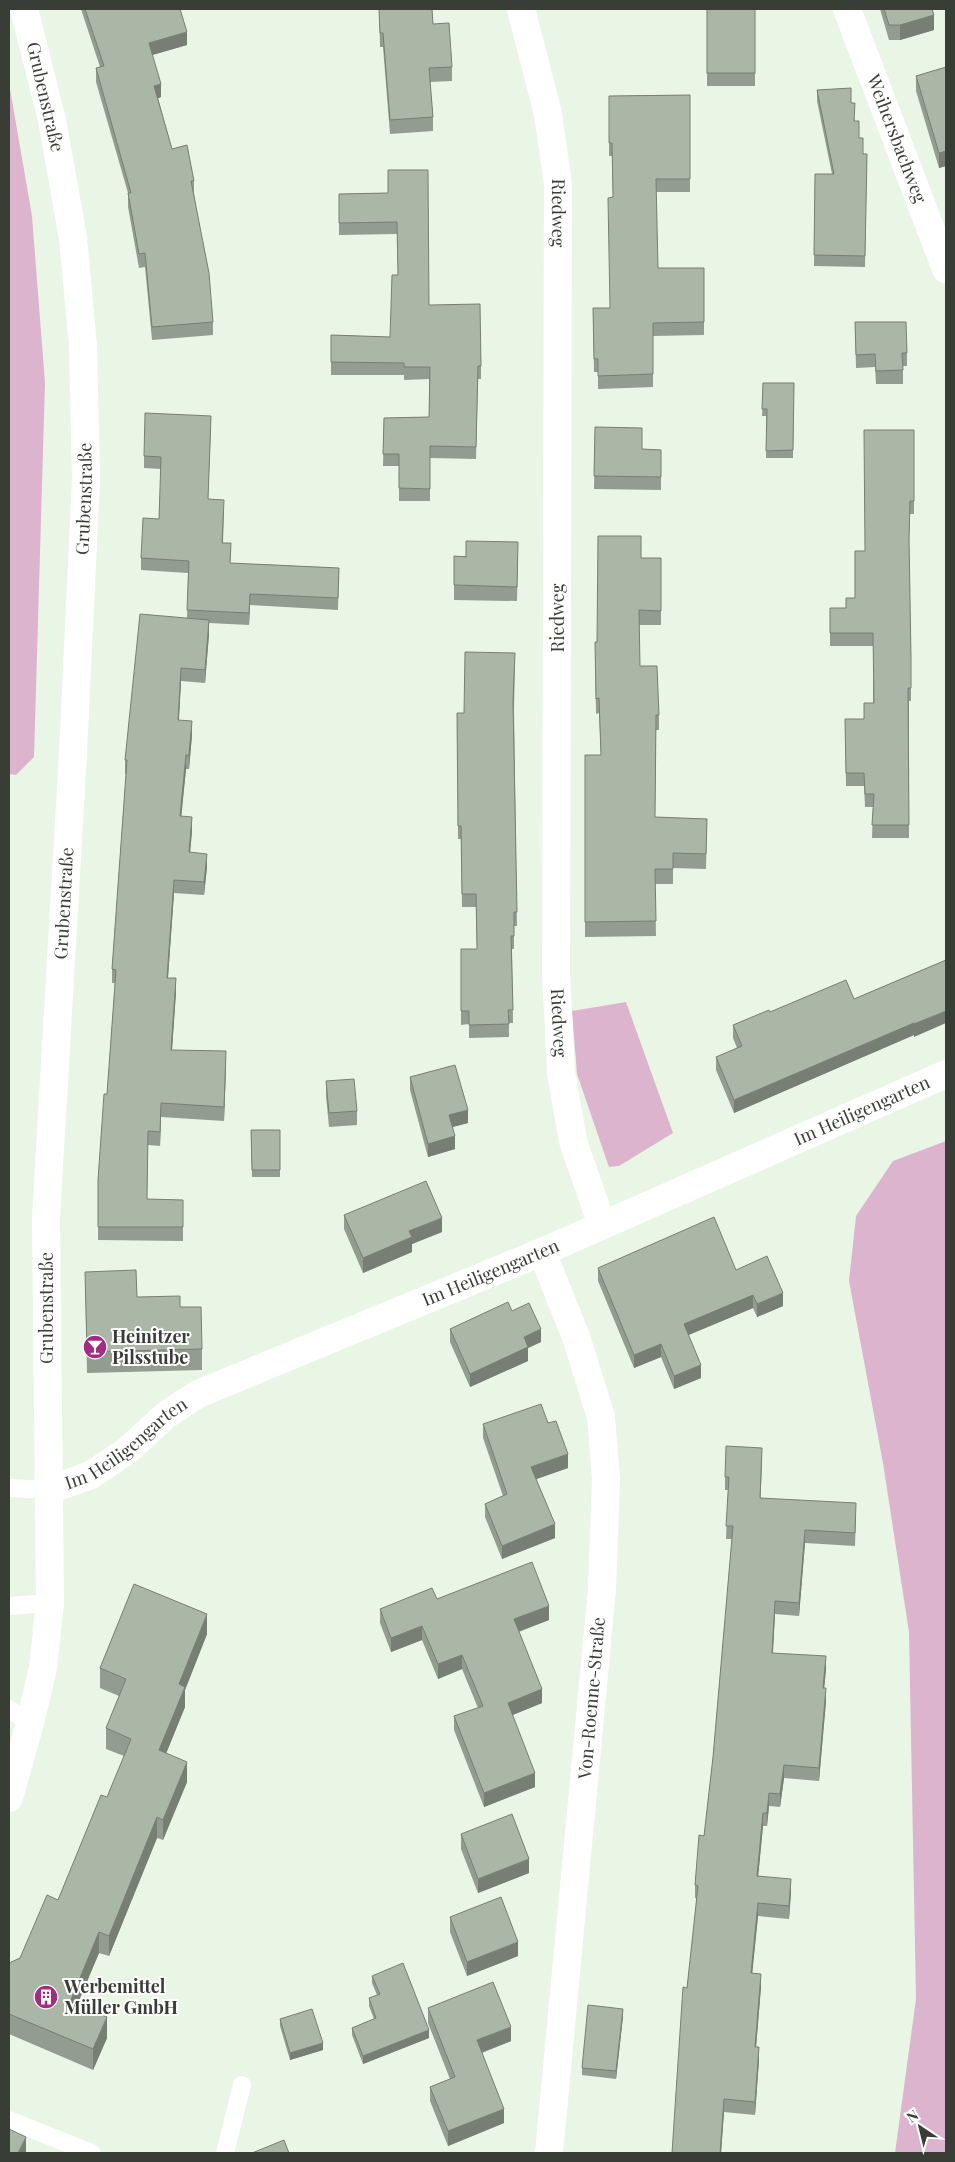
<svg xmlns="http://www.w3.org/2000/svg" width="955" height="2162" font-family="'Playfair Display',serif">
<style>
.green{fill:#ddb4cd}
.lines{fill:none;stroke-linecap:round;stroke-linejoin:round}
.service{stroke:#fff;stroke-width:18}
.minor{stroke:#fff;stroke-width:28}
.tertiary{stroke:#fff;stroke-width:28}
.wall{fill:#929d8f}
.shaded-wall{fill:#777f74}
.building{fill:#aab6a6;stroke:#777f74}
.labels{text-anchor:middle;stroke-width:4;stroke-linejoin:round;paint-order:stroke}
.street-label{font-size:18px;fill:#383d36;stroke:#fff}
.poi-label{font-size:18px;font-weight:bold;fill:#383d36;stroke:#fff;text-anchor:start}
</style>
<rect width="100%" height="100%" fill="#e9f6e5"/>
<g class="green">
<polygon points="9,83 32,216 45,383 34,757 16,775 9,774"/>
<polygon points="626,1002 673,1133 619,1166 609,1167 577,1074 572,1011"/>
<polygon points="946,1141 946,2153 895,2153 916,1999 909,1632 883,1463 849,1281 856,1216 893,1161"/>
</g>
<g class="lines">
<g class="service">
<polyline points="9,1488 49,1490"/>
<polyline points="9,1606 50,1603"/>
<polyline points="9,1709 30,1723"/>
<polyline points="9,2120 92,2153"/>
<polyline points="225,2153 242,2085"/>
</g>
<g class="minor">
<path id="s1" d="M521,9L548,114L558,184L556,973L561,1072L573,1141L602,1225"/>
<path id="s2" d="M847,9L946,269"/>
<polyline points="542,1252 576,1337 601,1417 606,1479 602,1589 549,2153"/>
<path id="s3" d="M49,1490L91,1475L128,1450L166,1415L198,1394L542,1252L946,1074"/>
</g>
<path class="tertiary" id="s4" d="M9,1798L30,1723L43,1668L50,1603L46,1218L73,753L86,479L83,346L73,238L52,120L24,9"/>
</g>
<g class="wall">
<polygon points="81,9 180,9 187,45 152,55 161,97 158,98 172,149 194,181 194,194 213,322 213,335 152,340 145,267 139,268 128,207 128,193 96,82 96,68 100,67"/>
<polygon points="379,9 432,9 433,24 452,67 452,81 430,82 433,117 433,131 390,134 383,47 380,47"/>
<rect x="707" y="9" width="48" height="77"/>
<polygon points="880,9 932,9 934,30 900,40 889,40"/>
<polygon points="946,67 946,166 939,168 916,91 916,76"/>
<polygon points="817,90 851,103 855,121 863,154 867,154 865,267 814,266 815,174 832,174 817,101"/>
<polygon points="690,95 690,192 656,192 658,268 704,268 704,335 653,336 653,387 598,389 598,372 594,372 593,308 610,308 613,197 612,156 609,156 609,96"/>
<polygon points="388,193 429,305 481,366 481,379 478,379 476,459 430,458 430,501 399,501 399,466 383,466 384,418 429,417 429,379 404,380 404,375 331,375 331,335 390,337 398,275 397,234 339,235 339,194"/>
<polygon points="855,322 907,353 907,366 903,366 903,384 876,384 875,367 856,368"/>
<polygon points="763,383 794,383 793,458 766,458 766,416 762,416"/>
<polygon points="211,427 208,499 224,512 223,543 231,555 230,563 339,568 338,610 250,605 249,625 209,623 209,634 205,683 181,681 179,720 192,735 189,769 186,769 181,816 192,831 190,852 207,867 204,895 174,893 168,978 176,992 172,1050 226,1065 224,1121 161,1117 160,1146 148,1145 147,1199 183,1200 183,1241 98,1240 98,1180 107,1094 115,983 112,983 112,969 126,774 125,774 125,760 187,618 188,573 141,570 141,558 159,519 161,469 144,468 144,456"/>
<polygon points="595,427 642,449 661,450 661,490 594,489"/>
<polygon points="914,430 914,514 910,514 909,546 911,671 911,701 909,701 909,838 872,838 873,807 865,807 864,786 846,786 845,719 864,719 873,703 873,646 830,646 830,608 846,608 855,598"/>
<polygon points="454,556 518,556 517,601 454,600"/>
<polygon points="641,558 661,558 661,625 639,625 640,666 659,715 659,730 656,730 655,817 707,819 706,869 673,868 673,884 655,884 656,936 585,937 585,755 601,755 599,713 596,714 595,642 597,642"/>
<polygon points="515,666 514,710 517,926 514,926 514,949 512,949 513,1023 509,1023 509,1037 469,1038 469,1024 461,1025 461,949 477,949 476,907 462,907 461,839 458,839 457,713 464,713"/>
<polygon points="946,960 914,1037 914,1035 734,1113 716,1070 716,1057 737,1048 733,1038 733,1025 770,1012 854,999"/>
<polygon points="410,1077 468,1123 452,1127 455,1149 428,1157 410,1090"/>
<polygon points="326,1081 357,1111 357,1125 329,1127 326,1096"/>
<polygon points="251,1130 280,1130 280,1177 252,1177"/>
<polygon points="344,1215 442,1232 412,1244 412,1252 363,1273 344,1229"/>
<polygon points="598,1268 736,1270 783,1306 757,1317 753,1308 688,1335 701,1378 674,1389 661,1357 634,1368 598,1281"/>
<polygon points="85,1272 137,1297 180,1307 202,1349 202,1370 87,1373"/>
<polygon points="450,1329 541,1342 528,1348 528,1361 470,1387 450,1342"/>
<polygon points="548,1423 568,1468 536,1479 555,1538 502,1559 485,1517 485,1504 503,1496 483,1438 483,1424"/>
<polygon points="762,1461 760,1498 856,1516 855,1546 805,1543 799,1616 775,1614 773,1653 826,1669 824,1688 826,1701 819,1781 784,1778 780,1807 769,1806 767,1826 763,1826 758,1876 791,1892 789,1919 758,1916 752,1973 761,1987 756,2047 759,2060 755,2115 724,2112 721,2153 672,2153 687,1988 697,1899 695,1898 695,1885 704,1836 713,1757 732,1539 726,1539 728,1490 725,1490 725,1477"/>
<polygon points="437,1599 549,1620 519,1632 542,1703 512,1715 535,1787 484,1807 454,1730 454,1716 478,1708 462,1669 438,1679 422,1640 391,1652 380,1623 380,1609"/>
<polygon points="207,1634 185,1690 185,1707 166,1753 187,1782 163,1840 157,1838 109,1956 99,1953 77,2005 107,2038 93,2070 9,2034 9,1963 20,1958 58,1900 107,1797 124,1756 106,1749 106,1728 119,1696 100,1688 100,1668"/>
<polygon points="461,1834 529,1873 478,1893 461,1849"/>
<polygon points="450,1917 518,1956 467,1976 450,1932"/>
<polygon points="372,1976 429,2038 363,2064 352,2035 352,2028 374,2019 369,2006 369,1998 377,1995 372,1983"/>
<polygon points="428,2008 511,2041 482,2053 504,2123 448,2146 430,2101 430,2087 450,2079 428,2023"/>
<polygon points="623,2016 616,2079 582,2075 582,2068"/>
<polygon points="280,2019 323,2050 290,2060 280,2026"/>
</g>
<g class="shaded-wall">
<polygon points="934,15 934,30 900,40 900,25"/>
<polygon points="187,32 187,45 149,56 149,43"/>
<polygon points="161,84 161,97 154,100 154,86"/>
<polygon points="946,151 946,166 939,168 939,153"/>
<polygon points="250,594 250,605 249,625 249,613"/>
<polygon points="209,620 209,634 205,683 205,670"/>
<polygon points="181,668 181,681 178,734 178,720"/>
<polygon points="192,721 192,735 189,769 189,755"/>
<polygon points="186,755 186,769 180,830 180,816"/>
<polygon points="192,817 192,831 189,866 189,852"/>
<polygon points="207,854 207,867 204,895 204,882"/>
<polygon points="174,880 174,893 167,991 167,978"/>
<polygon points="176,978 176,992 171,1064 171,1050"/>
<polygon points="946,1011 946,1023 914,1037 914,1024"/>
<polygon points="914,1023 914,1035 734,1113 734,1100"/>
<polygon points="226,1051 226,1065 224,1121 224,1107"/>
<polygon points="161,1103 161,1117 160,1146 160,1132"/>
<polygon points="468,1110 468,1123 449,1128 449,1115"/>
<polygon points="455,1136 455,1149 428,1157 428,1144"/>
<polygon points="442,1218 442,1232 412,1244 412,1252 363,1273 363,1258 409,1231"/>
<polygon points="783,1293 783,1306 757,1317 757,1304"/>
<polygon points="753,1295 753,1308 684,1337 684,1324"/>
<polygon points="541,1329 541,1342 528,1348 528,1361 470,1387 470,1374 524,1337"/>
<polygon points="661,1344 661,1357 634,1368 634,1355"/>
<polygon points="701,1365 701,1378 674,1389 674,1376"/>
<polygon points="762,1448 762,1461 760,1511 760,1498"/>
<polygon points="568,1454 568,1468 531,1481 531,1467"/>
<polygon points="555,1524 555,1538 502,1559 502,1546"/>
<polygon points="805,1530 805,1543 799,1616 799,1603"/>
<polygon points="775,1601 775,1614 772,1666 772,1653"/>
<polygon points="549,1606 549,1620 514,1633 514,1619"/>
<polygon points="207,1614 207,1634 185,1690 185,1707 159,1771 159,1750 179,1684"/>
<polygon points="422,1626 422,1640 391,1652 391,1638"/>
<polygon points="462,1655 462,1669 438,1679 438,1664"/>
<polygon points="826,1656 826,1669 823,1701 823,1688"/>
<polygon points="826,1688 826,1701 819,1781 819,1768"/>
<polygon points="542,1689 542,1703 508,1717 508,1703"/>
<polygon points="187,1762 187,1782 163,1840 163,1820"/>
<polygon points="784,1765 784,1778 780,1807 780,1794"/>
<polygon points="535,1773 535,1787 484,1807 484,1793"/>
<polygon points="769,1793 769,1806 767,1826 767,1813"/>
<polygon points="763,1813 763,1826 757,1889 757,1876"/>
<polygon points="157,1817 157,1838 109,1956 109,1936"/>
<polygon points="529,1859 529,1873 478,1893 478,1879"/>
<polygon points="791,1879 791,1892 789,1919 789,1906"/>
<polygon points="758,1903 758,1916 751,1986 751,1973"/>
<polygon points="99,1932 99,1953 70,2022 70,2002"/>
<polygon points="518,1942 518,1956 467,1976 467,1962"/>
<polygon points="761,1974 761,1987 755,2060 755,2047"/>
<polygon points="623,2009 623,2016 616,2079 616,2071"/>
<polygon points="107,2017 107,2038 93,2070 93,2049"/>
<polygon points="511,2027 511,2041 477,2054 477,2040"/>
<polygon points="429,2030 429,2038 363,2064 363,2056"/>
<polygon points="323,2043 323,2050 290,2060 290,2053"/>
<polygon points="759,2047 759,2060 755,2115 755,2102"/>
<polygon points="724,2099 724,2112 721,2153 720,2153"/>
<polygon points="504,2109 504,2123 448,2146 448,2131"/>
<polygon points="26,2137 26,2152 25,2153 18,2153"/>
</g>
<g class="building">
<polygon points="85,9 180,9 187,32 149,43 161,84 154,86 172,149 187,145 194,181 191,181 209,273 213,322 152,327 145,253 139,254 128,193 131,193 96,68 104,66"/>
<polygon points="379,9 432,9 433,24 449,23 452,67 429,68 433,117 390,120 383,33 380,33"/>
<rect x="707" y="9" width="48" height="64"/>
<polygon points="884,9 932,9 934,15 900,25 889,25"/>
<polygon points="946,67 946,151 939,153 916,76"/>
<polygon points="851,88 851,103 855,103 854,121 859,121 859,138 863,138 863,154 867,154 865,256 814,255 815,174 834,174 817,90"/>
<polygon points="690,95 690,179 656,179 658,268 704,268 704,322 653,323 653,374 598,376 598,359 594,359 593,308 610,308 608,198 613,197 612,143 609,143 609,96"/>
<polygon points="388,170 428,170 429,305 480,304 481,366 478,366 476,447 430,446 430,489 399,488 399,454 383,454 384,418 429,417 430,367 404,367 404,363 331,362 331,335 390,337 392,275 398,275 397,222 339,223 339,194 388,193"/>
<polygon points="855,322 906,322 907,353 902,353 903,370 876,371 875,354 856,355"/>
<polygon points="763,383 794,383 793,450 766,451 767,409 762,409"/>
<polygon points="145,413 211,416 208,499 224,500 222,543 231,543 230,563 339,568 338,598 250,594 249,613 187,610 189,561 141,558 143,518 159,519 161,457 144,456"/>
<polygon points="595,427 642,428 642,449 661,450 661,477 594,476"/>
<polygon points="864,430 914,430 914,501 910,501 909,537 911,658 911,688 908,688 909,825 872,825 874,794 865,794 864,773 846,773 845,719 864,719 864,703 874,703 873,633 830,633 830,608 846,608 846,598 855,598 855,551 865,551"/>
<polygon points="598,536 641,536 641,558 661,558 661,611 639,610 640,666 657,666 659,715 656,715 655,817 707,819 706,854 673,853 673,869 655,869 656,921 585,922 585,755 601,755 599,698 596,699 595,642 597,642"/>
<polygon points="466,541 518,542 517,587 454,585 454,556 466,557"/>
<polygon points="140,614 209,620 205,670 181,668 178,720 192,721 189,755 186,755 180,816 192,817 189,852 207,854 204,882 174,880 167,978 176,978 171,1050 226,1051 224,1107 161,1103 160,1132 148,1131 147,1199 183,1200 183,1227 98,1227 98,1180 104,1094 107,1094 116,970 112,969 127,760 125,760"/>
<polygon points="465,652 515,653 513,700 517,912 514,912 514,936 511,936 513,1010 508,1010 509,1024 469,1025 469,1011 461,1011 461,949 477,949 476,894 462,894 461,826 458,826 457,713 464,713"/>
<polygon points="946,960 946,1011 914,1024 914,1023 734,1100 716,1057 742,1046 733,1025 769,1010 770,1012 846,980 854,999"/>
<polygon points="455,1065 468,1110 449,1115 455,1136 428,1144 410,1077"/>
<polygon points="354,1079 357,1111 329,1113 326,1081"/>
<polygon points="251,1130 280,1130 280,1170 252,1170"/>
<polygon points="426,1181 442,1218 409,1231 412,1237 363,1258 344,1215"/>
<polygon points="714,1217 736,1270 767,1256 783,1293 757,1304 753,1295 684,1324 701,1365 674,1376 661,1344 634,1355 598,1268"/>
<polygon points="136,1270 137,1297 180,1296 180,1307 201,1307 202,1349 87,1352 85,1272"/>
<polygon points="508,1302 512,1311 529,1303 541,1329 524,1337 528,1347 470,1374 450,1329"/>
<polygon points="541,1404 548,1423 556,1421 568,1454 531,1467 555,1524 502,1546 485,1504 507,1494 483,1424"/>
<polygon points="726,1446 762,1448 760,1498 856,1503 855,1533 805,1530 799,1603 775,1601 772,1653 826,1656 823,1688 826,1688 819,1768 784,1765 780,1794 769,1793 767,1813 763,1813 757,1876 791,1879 789,1906 758,1903 751,1973 761,1974 755,2047 759,2047 755,2102 724,2099 720,2153 672,2153 683,1987 687,1988 698,1886 695,1885 699,1835 704,1836 713,1757 733,1526 726,1526 729,1477 725,1477"/>
<polygon points="532,1562 549,1606 514,1619 542,1689 508,1703 535,1773 484,1793 454,1716 483,1706 462,1655 438,1664 422,1626 391,1638 380,1609 432,1588 437,1599"/>
<polygon points="134,1584 207,1614 179,1684 185,1687 159,1750 187,1762 163,1820 157,1817 109,1936 99,1932 70,2002 107,2017 93,2049 9,2014 9,1963 20,1958 47,1895 58,1900 101,1795 107,1797 131,1739 106,1728 126,1679 100,1668"/>
<polygon points="512,1814 529,1859 478,1879 461,1834"/>
<polygon points="501,1897 518,1942 467,1962 450,1917"/>
<polygon points="403,1963 429,2030 363,2056 352,2028 376,2018 369,1998 380,1994 372,1976"/>
<polygon points="493,1982 511,2027 477,2040 504,2109 448,2131 430,2087 455,2077 428,2008"/>
<polygon points="588,2005 623,2009 616,2071 582,2068"/>
<polygon points="312,2009 323,2043 290,2053 280,2019"/>
<polygon points="9,2129 26,2137 18,2153 9,2153"/>
<polygon points="284,2140 289,2153 252,2153"/>
</g>
<defs>
<g id="bar-disc" transform="scale(1.25)"><circle r="9.5" fill="#a42b81" stroke="#fff"/><path d="M-6-5H6L.8 .8V4.5H3.5V6h-7V4.5H-.8V.8Z" fill="#fff"/></g>
<g id="building-disc" transform="scale(1.25)"><circle r="9.5" fill="#a42b81" stroke="#fff"/><path d="M-4-6H4V6H1V3H-1V6H-4ZM-2.5-4.3h1.7v1.8h-1.7ZM.8-4.3h1.7v1.8H.8ZM-2.5-1h1.7V.8h-1.7ZM.8-1h1.7V.8H.8Z" fill="#fff"/></g>
</defs>
<g fill-rule="evenodd">
<use href="#bar-disc" x="95" y="1347"/>
<use href="#building-disc" x="46" y="1997"/>
</g>
<g class="labels">
<g class="street-label">
<text transform="translate(45 97) rotate(77)" y="6">Grubenstraße</text>
<text dy="6" stroke="none"><textPath href="#s2" startOffset="139">Weihersbachweg</textPath></text>
<text dy="6" stroke="none"><textPath href="#s1" startOffset="208">Riedweg</textPath></text>
<text dy="6" stroke="none"><textPath href="#s4" startOffset="1305">Grubenstraße</textPath></text>
<text transform="translate(558 618) rotate(-90)" y="6">Riedweg</text>
<text dy="6" stroke="none"><textPath href="#s4" startOffset="900">Grubenstraße</textPath></text>
<text dy="6" stroke="none"><textPath href="#s1" startOffset="1018">Riedweg</textPath></text>
<text dy="6" stroke="none"><textPath href="#s3" startOffset="901">Im Heiligengarten</textPath></text>
<text dy="6" stroke="none"><textPath href="#s3" startOffset="496">Im Heiligengarten</textPath></text>
<text transform="translate(47 1308) rotate(-90)" y="6">Grubenstraße</text>
<text dy="6" stroke="none"><textPath href="#s3" startOffset="91">Im Heiligengarten</textPath></text>
<text transform="translate(592 1698) rotate(-85)" y="6">Von-Roenne-Straße</text>
</g>
<g class="poi-label">
<text x="112" y="1343">Heinitzer<tspan x="112" dy="21">Pilsstube</tspan></text>
<text x="64" y="1993">Werbemittel<tspan x="64" dy="21">Müller GmbH</tspan></text>
</g>
</g>
<rect width="955" height="2162" fill="none" stroke="#383d36" stroke-width="20"/>
<g transform="translate(920 2127) rotate(325)" stroke="#ffffff" stroke-width="4" paint-order="stroke">
<path d="M0-4L9 19L0 12L-9 19Z" fill="#383d36"/>
<text y="-8" font-size="14" font-weight="bold" text-anchor="middle" fill="#383d36">N</text>
</g>
</svg>
